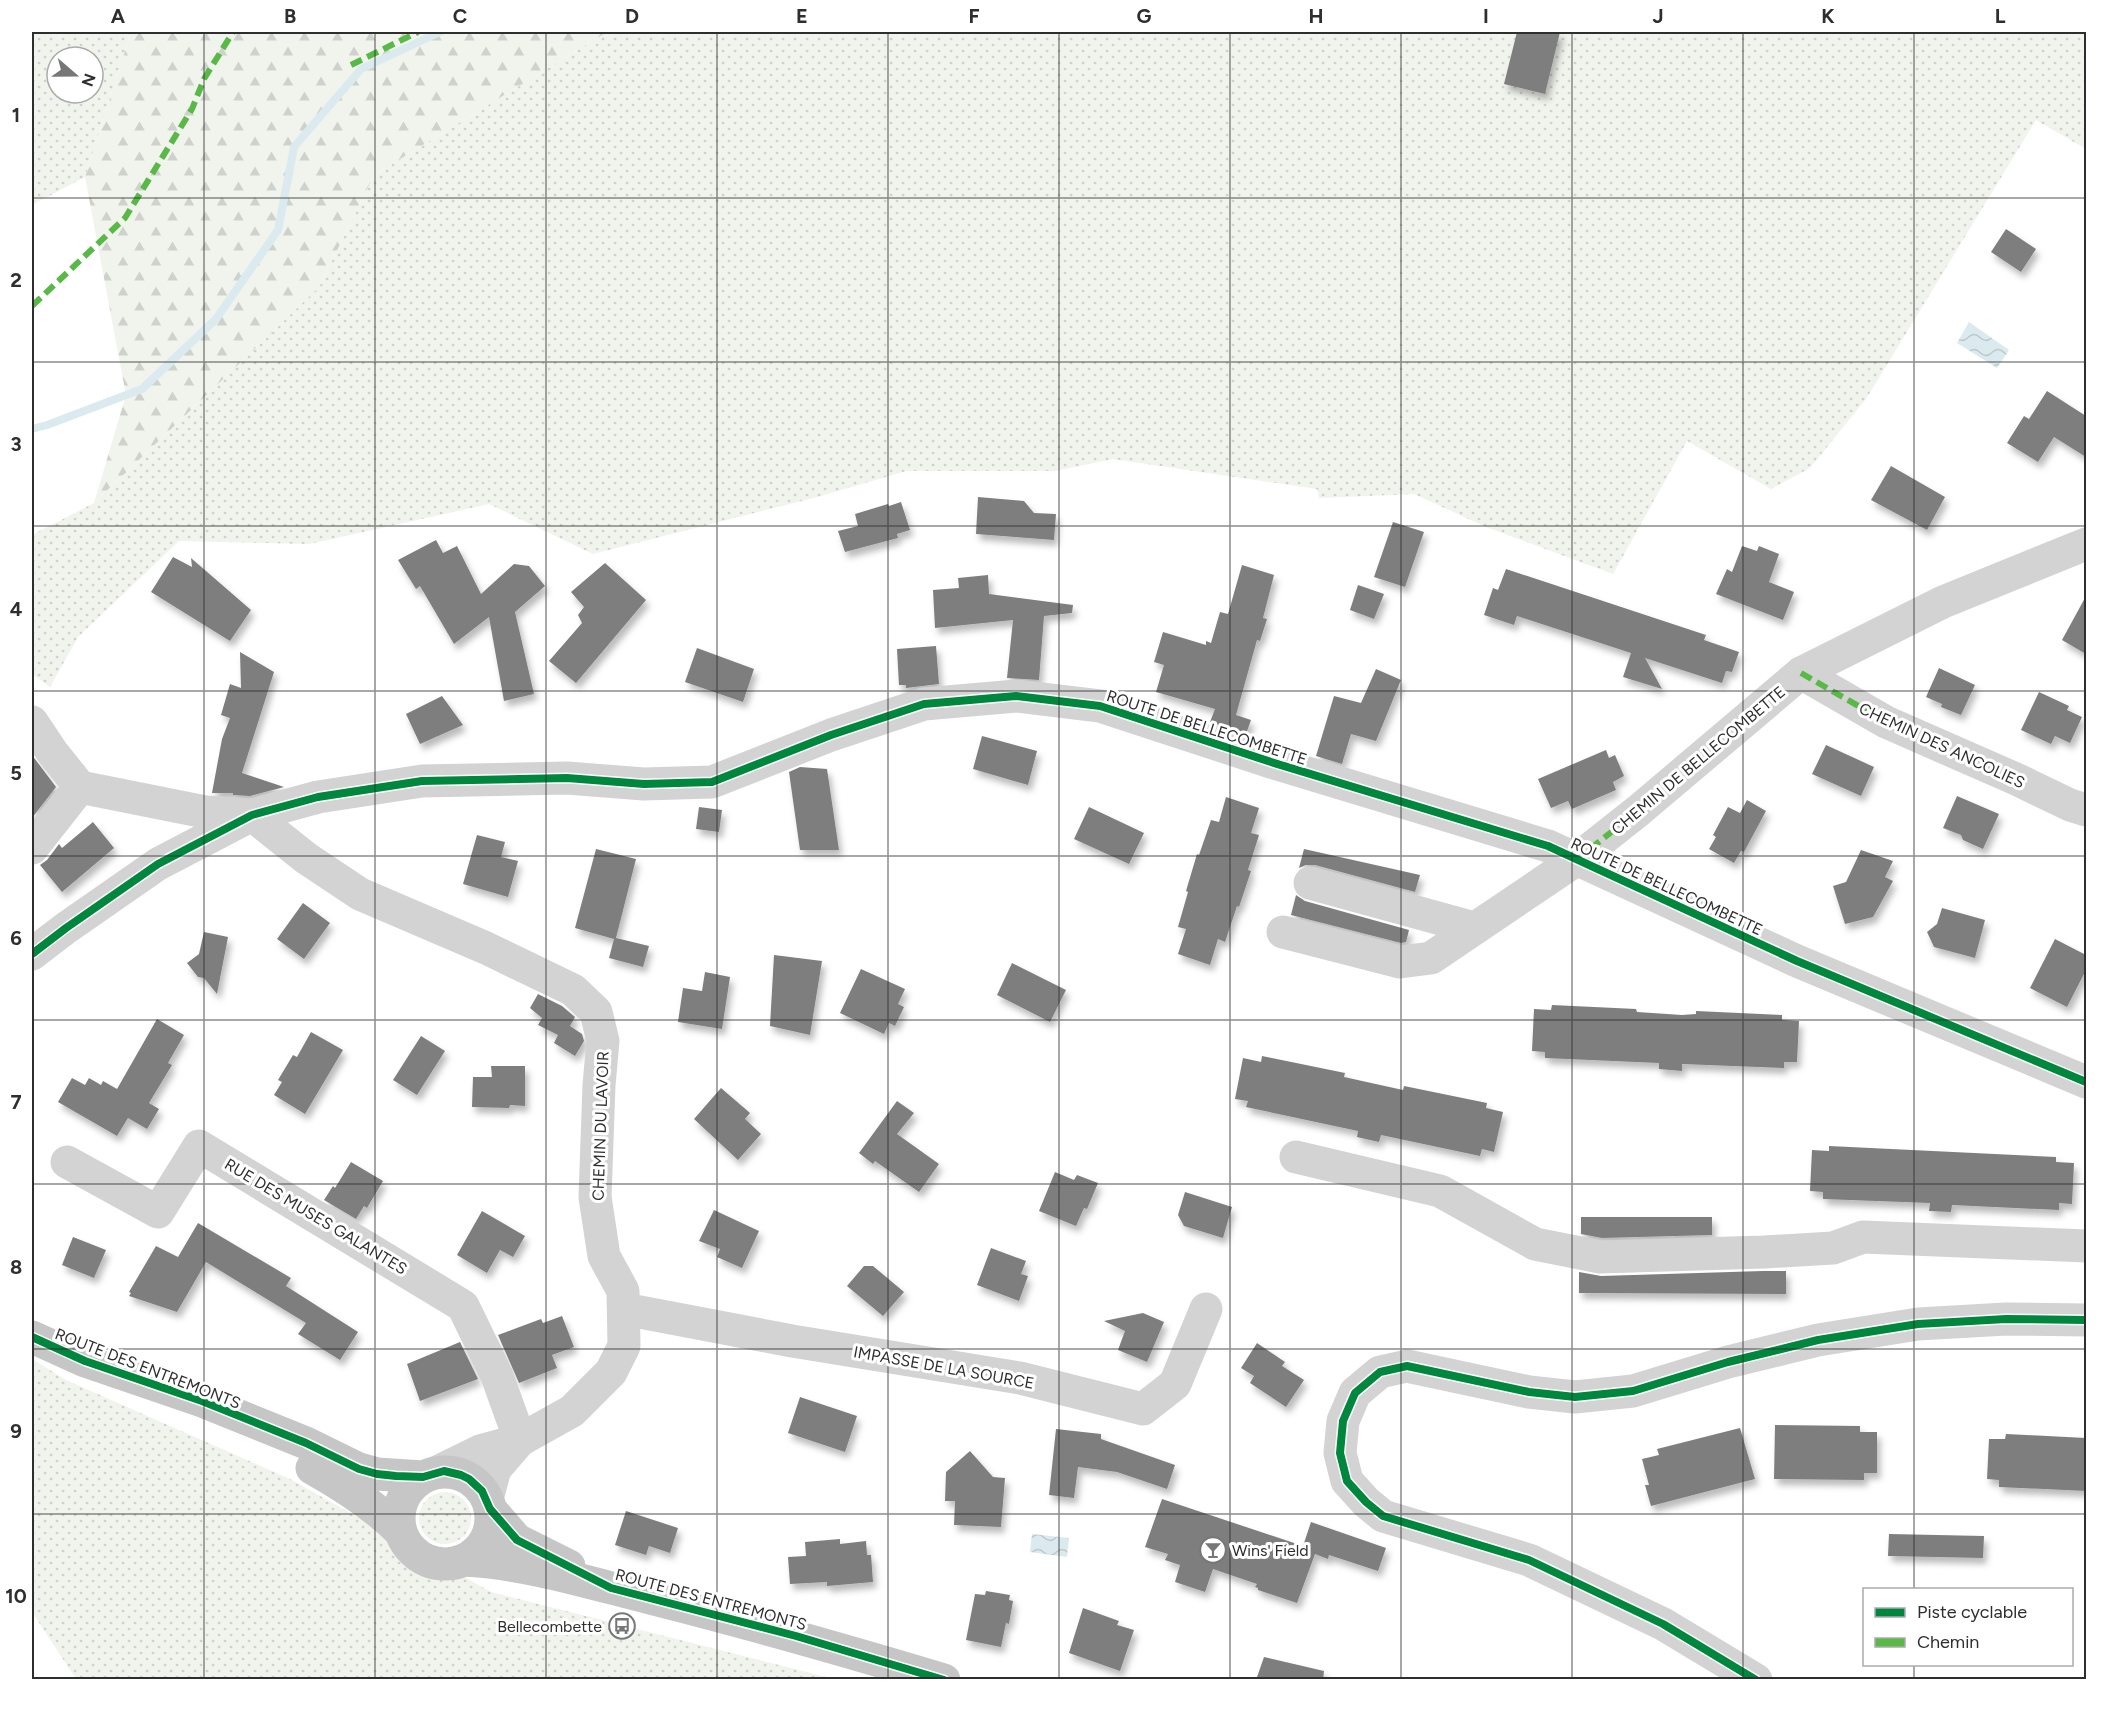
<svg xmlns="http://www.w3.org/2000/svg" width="2118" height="1711" font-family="Figtree,sans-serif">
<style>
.grass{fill:url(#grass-dots);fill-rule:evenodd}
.forest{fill:url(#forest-firs)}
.water{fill:url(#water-waves)}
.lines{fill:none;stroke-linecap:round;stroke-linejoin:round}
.stream{stroke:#dbeaee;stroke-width:8}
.building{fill:#7e7e7e;filter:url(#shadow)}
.minor{stroke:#d3d3d3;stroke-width:33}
.major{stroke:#c6c6c6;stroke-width:33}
.quiet{stroke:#58b947;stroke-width:6;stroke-dasharray:12 6;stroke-linecap:butt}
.cycleway-casing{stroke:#fff;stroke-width:11}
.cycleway{stroke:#00873e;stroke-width:8}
.grid{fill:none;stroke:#2e2e2e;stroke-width:1.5;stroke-opacity:0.55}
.labels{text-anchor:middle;stroke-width:6;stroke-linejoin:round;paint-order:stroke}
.street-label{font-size:16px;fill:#2e2e2e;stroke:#fff}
.poi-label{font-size:16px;fill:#2e2e2e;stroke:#fff;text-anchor:start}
.neatline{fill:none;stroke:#2e2e2e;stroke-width:2}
.grid-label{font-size:20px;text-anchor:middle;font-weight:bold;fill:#2e2e2e}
</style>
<defs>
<pattern id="grass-dots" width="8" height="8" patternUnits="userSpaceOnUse" patternTransform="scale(1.5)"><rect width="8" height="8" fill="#f1f3ed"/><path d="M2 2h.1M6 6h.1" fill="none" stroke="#cfd1cc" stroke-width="1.8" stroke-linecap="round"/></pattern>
<pattern id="forest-firs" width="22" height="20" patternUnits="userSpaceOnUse" patternTransform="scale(1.5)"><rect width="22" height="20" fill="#f1f3ed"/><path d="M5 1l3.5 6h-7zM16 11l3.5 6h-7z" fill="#cfd1cc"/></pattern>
<pattern id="water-waves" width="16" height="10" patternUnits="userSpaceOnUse" patternTransform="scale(1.5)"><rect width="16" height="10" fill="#dbeaee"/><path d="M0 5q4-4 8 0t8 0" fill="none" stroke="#bcc9cc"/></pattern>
<filter id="shadow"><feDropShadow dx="3.5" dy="6" stdDeviation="3" flood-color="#0004"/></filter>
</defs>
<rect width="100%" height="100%" fill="#fff"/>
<g class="grass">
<path d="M32,32H131L85,177L32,205ZM57,57H93V93H57Z"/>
<polygon points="607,32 2086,32 2086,149 2036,120 1866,399 1810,468 1771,489 1687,441 1613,574 1486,527 1414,494 1319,498 1317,489 1113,459 1055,471 906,471 821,496 593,554 489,504 309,544 179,541 78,637 50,687 32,674 32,535 94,503 319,287 374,175"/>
<polygon points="32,1359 66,1380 290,1479 491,1592 834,1679 76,1679 32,1612"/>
<circle cx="445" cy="1518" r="26"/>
</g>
<polygon class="forest" points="131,32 607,32 374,175 319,287 94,503 126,395 85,177"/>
<g class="water">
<polygon points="1969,322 2009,350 1997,368 1957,343"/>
<polygon points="1032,1534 1069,1538 1067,1557 1030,1552"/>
</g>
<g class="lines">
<polyline class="stream" points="32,429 47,425 142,389 216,319 278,230 294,147 361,69 440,32"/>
</g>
<g class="building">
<polygon points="1517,32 1560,32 1545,94 1504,84"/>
<polygon points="2006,229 2036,249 2021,272 1991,252"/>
<polygon points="2047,391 2086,416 2086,457 2054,437 2038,462 2007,443 2024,416 2029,419"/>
<polygon points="1891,466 1945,497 1927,530 1871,500"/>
<polygon points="978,497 1024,501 1034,513 1056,514 1054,540 976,534"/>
<polygon points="901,502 910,530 897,534 898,538 845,552 838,531 858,526 855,514 888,504 889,506"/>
<polygon points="1393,522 1424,532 1405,587 1374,577"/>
<polygon points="436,540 443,553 457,546 481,594 514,564 529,566 545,586 515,612 534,694 504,701 489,617 454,644 420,586 416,589 398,560"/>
<polygon points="1742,546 1757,551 1759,546 1779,554 1769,582 1794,592 1783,620 1716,594 1727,569 1732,572"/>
<polygon points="173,557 192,567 191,558 251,610 230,641 151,592"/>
<polygon points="605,563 646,600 576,683 549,661 582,623 578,615 584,607 571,592"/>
<polygon points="1242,565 1274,575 1263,618 1267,619 1260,641 1257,640 1236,715 1251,720 1246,734 1210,722 1215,709 1156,692 1164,665 1154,662 1163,632 1206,645 1206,641 1211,643 1220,612 1228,614"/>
<polygon points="1506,569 1706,635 1704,640 1739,652 1732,672 1726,671 1722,683 1645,658 1662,689 1623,677 1631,653 1517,616 1514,625 1484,615 1493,588 1498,590"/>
<polygon points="988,575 989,594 1073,605 1072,613 1044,616 1039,680 1007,678 1013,620 935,628 933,590 959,588 958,578"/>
<polygon points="1358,585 1384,594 1374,619 1350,610"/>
<polygon points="2086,596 2086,654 2062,640"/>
<polygon points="936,646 939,684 906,688 906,685 899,685 897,649"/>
<polygon points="697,648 754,669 743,702 685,682"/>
<polygon points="240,652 274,672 242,773 284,787 250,796 233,795 233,793 212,793 222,739 230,718 221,715 230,684 241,688"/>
<polygon points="1939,668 1975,685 1961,715 1941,707 1942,704 1926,697"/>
<polygon points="1376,669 1401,680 1376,741 1351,734 1342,764 1316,756 1334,696 1361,703"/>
<polygon points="2039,692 2069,706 2067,710 2082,717 2070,743 2055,736 2051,744 2021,730"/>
<polygon points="442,696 463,725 420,744 406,714"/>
<polygon points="982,736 1037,751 1028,785 973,769"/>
<polygon points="1826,745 1874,767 1861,796 1812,774"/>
<polygon points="1606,750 1609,758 1615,755 1624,776 1613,782 1616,790 1572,809 1568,801 1551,808 1538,779"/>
<polygon points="32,755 56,787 32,818"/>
<polygon points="800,767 827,769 839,850 800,850 789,772"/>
<polygon points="1957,796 1999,814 1983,849 1963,840 1961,835 1943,828"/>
<polygon points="1226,797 1259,808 1251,833 1259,835 1248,870 1251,871 1239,907 1237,906 1225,942 1218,939 1210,965 1178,954 1186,929 1178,927 1188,892 1186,891 1197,854 1199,855 1211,820 1219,822"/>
<polygon points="1747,800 1766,811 1744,852 1741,851 1734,863 1709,849 1716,837 1713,835 1728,807 1740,813"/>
<polygon points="699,807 722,810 719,832 696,829"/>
<polygon points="1089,807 1144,833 1129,864 1074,839"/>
<polygon points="93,822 114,848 62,892 40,865 47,860 59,844 62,848"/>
<polygon points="477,835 505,842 501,857 518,861 508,897 463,884"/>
<polygon points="596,849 636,859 616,938 649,946 643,967 609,958 614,939 575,928"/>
<polygon points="1304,849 1420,875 1415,892 1315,865 1306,865 1299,868"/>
<polygon points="1861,850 1893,861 1885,877 1893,881 1873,917 1845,924 1833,886 1846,882"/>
<polygon points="1296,895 1305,901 1409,930 1406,942 1401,943 1291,915"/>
<polygon points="303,903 330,923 304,959 277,939"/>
<polygon points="1942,908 1985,920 1975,958 1934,947 1927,932 1937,924"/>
<polygon points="204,932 228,937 217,994 204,978 198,977 187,963 199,954"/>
<polygon points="2055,939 2086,955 2086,970 2067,1007 2030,988"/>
<polygon points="774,955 822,961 810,1035 770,1026"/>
<polygon points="1012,963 1066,990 1050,1022 997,995"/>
<polygon points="861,969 905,989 898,1004 904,1007 895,1026 889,1023 884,1034 840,1013"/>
<polygon points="705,972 730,977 722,1029 678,1022 683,988 702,991"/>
<polygon points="538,994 562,1006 575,1017 570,1026 582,1034 584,1041 575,1056 554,1043 558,1035 538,1025 542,1018 530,1008"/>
<polygon points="1552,1005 1636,1009 1637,1012 1682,1015 1696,1014 1696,1011 1782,1015 1782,1020 1799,1021 1797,1062 1784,1062 1784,1068 1682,1064 1682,1071 1659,1069 1659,1063 1545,1058 1545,1052 1532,1051 1534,1009 1551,1010"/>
<polygon points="157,1019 184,1035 168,1063 172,1065 149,1103 159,1109 147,1129 128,1118 117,1136 58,1102 72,1078 85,1085 89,1078 101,1085 103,1081 117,1089"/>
<polygon points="311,1032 343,1050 305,1114 274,1095 282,1082 278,1080 293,1055 297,1057"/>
<polygon points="421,1036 445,1051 417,1095 393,1080"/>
<polygon points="1262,1056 1345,1073 1344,1077 1403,1090 1404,1086 1487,1103 1486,1108 1503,1112 1494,1152 1482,1149 1480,1156 1381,1135 1379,1142 1357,1137 1358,1131 1246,1107 1248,1101 1235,1099 1243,1058 1261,1062"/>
<polygon points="491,1066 525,1066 525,1106 510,1105 509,1108 472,1107 473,1077 492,1077"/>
<polygon points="721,1088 750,1113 745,1119 761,1134 738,1160 694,1119"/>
<polygon points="897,1101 914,1113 897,1134 939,1164 919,1192 875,1161 873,1164 859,1153"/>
<polygon points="1829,1146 2056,1157 2056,1162 2074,1163 2072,1204 2059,1203 2059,1210 1952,1205 1951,1212 1929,1211 1930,1203 1823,1199 1823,1192 1810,1191 1812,1150 1829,1151"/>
<polygon points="351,1162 383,1181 367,1208 364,1206 356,1219 324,1200 333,1186 335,1188"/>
<polygon points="1055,1172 1074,1180 1077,1175 1098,1183 1087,1209 1084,1208 1076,1226 1039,1211"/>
<polygon points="1185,1192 1232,1207 1223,1238 1184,1226 1178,1215"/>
<polygon points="714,1210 759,1231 742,1268 717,1257 720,1249 699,1241"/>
<polygon points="482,1211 525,1236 513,1257 500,1250 487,1273 457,1255"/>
<polygon points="1581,1217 1712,1217 1712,1235 1602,1238 1581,1234"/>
<polygon points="198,1223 291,1278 286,1286 358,1332 340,1360 298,1334 306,1323 206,1262 177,1312 129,1296 131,1293 129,1292 156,1246 178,1257"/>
<polygon points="73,1237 106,1250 94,1278 62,1265"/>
<polygon points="991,1248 1026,1261 1021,1274 1028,1276 1019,1301 977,1285"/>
<polygon points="864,1266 873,1266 904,1292 883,1316 847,1286"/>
<polygon points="1763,1271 1786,1271 1786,1294 1579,1293 1579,1272 1601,1276"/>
<polygon points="1143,1313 1164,1322 1147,1362 1118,1350 1125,1331 1104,1321"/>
<polygon points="562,1316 574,1347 552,1355 557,1368 519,1383 498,1335 541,1319 543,1323"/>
<polygon points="460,1342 478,1379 420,1401 407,1364"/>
<polygon points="1257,1343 1285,1362 1282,1366 1304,1380 1286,1407 1250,1383 1254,1376 1241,1368"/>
<polygon points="800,1397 857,1416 845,1452 788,1433"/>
<polygon points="1775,1425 1860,1426 1860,1432 1877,1432 1877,1473 1864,1473 1864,1480 1774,1479"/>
<polygon points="1740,1428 1755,1479 1651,1506 1645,1485 1649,1485 1642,1459 1659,1455 1657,1449"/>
<polygon points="1056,1429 1101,1434 1101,1439 1175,1465 1167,1489 1117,1472 1078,1467 1074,1498 1049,1495"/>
<polygon points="2006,1434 2086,1438 2086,1491 1999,1487 1999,1480 1987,1479 1989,1439 2005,1439"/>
<polygon points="970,1451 993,1477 1005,1478 1001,1527 954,1525 955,1501 945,1501 946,1472"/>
<polygon points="1162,1499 1303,1546 1311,1522 1386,1548 1378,1571 1329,1555 1328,1559 1315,1554 1297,1603 1258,1590 1258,1588 1255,1587 1257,1584 1213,1569 1205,1592 1175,1582 1180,1565 1165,1560 1168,1554 1145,1547"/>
<polygon points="626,1511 678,1528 670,1553 649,1546 646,1555 615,1545"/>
<polygon points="1889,1534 1984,1536 1983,1558 1888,1556"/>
<polygon points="840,1539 840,1544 866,1541 867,1555 871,1555 873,1582 827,1586 827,1582 790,1584 788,1557 806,1556 805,1542"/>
<polygon points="986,1591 1010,1595 1009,1600 1013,1601 1009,1624 1006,1623 1001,1647 966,1640 975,1594 985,1595"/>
<polygon points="1083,1608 1119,1621 1117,1625 1134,1630 1120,1671 1069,1653"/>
<polygon points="1264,1657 1324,1671 1323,1680 1256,1680"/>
</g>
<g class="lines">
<g class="minor">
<polyline points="1801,673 1886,722 2016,779 2070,805 2086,810"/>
<polyline points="32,722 52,752 80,787"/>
<polyline points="80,787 205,812 252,815 306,858 360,894 486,948 573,990 596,1012 603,1041 599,1085 595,1197 604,1256 623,1291 624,1346 611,1372 572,1411 520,1440 480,1451 435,1473"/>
<polyline points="32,848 80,787"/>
<polyline points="1310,883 1474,928"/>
<polyline points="1283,932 1400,962 1431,958 1576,860 1638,811 1801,673 1943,602 2086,544"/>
<polyline points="32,954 66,928 158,864 252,815 318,797 422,781 567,778 644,784 712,782 831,735 924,704 1016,696 1100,706 1271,762 1548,846 1797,961 2086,1082"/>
<polyline points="1296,1157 1440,1191 1535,1244 1600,1257 1764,1252 1833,1248 1863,1237 2086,1246"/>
<polyline points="67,1162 158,1212 199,1146 463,1306 497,1376 520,1440"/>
<polyline points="624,1309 792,1341 1020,1378 1143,1409 1175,1384 1206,1309"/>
<polyline points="487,1499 495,1469 520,1440"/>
<polyline points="1756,1680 1663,1624 1529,1560 1383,1516 1366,1502 1347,1481 1340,1453 1343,1421 1355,1393 1380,1372 1407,1366 1529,1392 1575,1397 1633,1391 1728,1362 1818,1340 1918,1324 2006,1319 2086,1320"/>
</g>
<g class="major">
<polyline points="32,1337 85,1361 202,1401 306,1443 359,1469 377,1474 423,1477"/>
<path d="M312,1468C344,1486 374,1505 400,1531"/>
<circle cx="445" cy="1518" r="46"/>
<polyline points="490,1509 517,1540 569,1566"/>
<path d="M464,1560C526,1563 590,1583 650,1598C749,1623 847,1651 944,1680"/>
</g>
<g class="quiet">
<polyline points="351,65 418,32"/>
<polyline points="32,306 125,218 192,109 204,79 233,32"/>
<polyline points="1801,673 1886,722"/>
<polyline points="1576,860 1638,811"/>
</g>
<g class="cycleway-casing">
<g id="cycleway">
<polyline points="32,954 66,928 158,864 252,815 318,797 422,781 567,778 644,784 712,782 831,735 924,704 1016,696 1100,706 1271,762 1548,846 1797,961 2086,1082"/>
<polyline points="32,1337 85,1361 202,1401 306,1443 359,1469 377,1474 396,1476 423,1477 444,1471 461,1475 469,1479 482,1491 490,1509 517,1540 611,1588 796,1636 944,1680"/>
<polyline points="1756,1680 1663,1624 1529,1560 1383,1516 1366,1502 1347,1481 1340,1453 1343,1421 1355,1393 1380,1372 1407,1366 1529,1392 1575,1397 1633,1391 1728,1362 1818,1340 1918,1324 2006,1319 2086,1320"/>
</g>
</g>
<use href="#cycleway" class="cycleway"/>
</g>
<path class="grid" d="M204,32V1680M375,32V1680M546,32V1680M717,32V1680M888,32V1680M1059,32V1680M1230,32V1680M1401,32V1680M1572,32V1680M1743,32V1680M1914,32V1590M32,198H2086M32,362H2086M32,526H2086M32,691H2086M32,856H2086M32,1020H2086M32,1184H2086M32,1349H2086M32,1514H2086M1914,1664V1680"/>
<defs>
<g id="bar-ring" transform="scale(1.35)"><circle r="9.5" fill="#fff" stroke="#777" stroke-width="1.5"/><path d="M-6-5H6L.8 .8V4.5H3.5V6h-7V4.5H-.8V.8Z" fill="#777"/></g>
<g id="bus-ring" transform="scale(1.35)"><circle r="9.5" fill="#fff" stroke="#777" stroke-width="1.5"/><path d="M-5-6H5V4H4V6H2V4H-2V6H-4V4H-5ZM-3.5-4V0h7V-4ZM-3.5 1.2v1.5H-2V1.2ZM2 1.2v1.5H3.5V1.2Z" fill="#777"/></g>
</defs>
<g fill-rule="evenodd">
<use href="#bar-ring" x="1213" y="1550"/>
<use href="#bus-ring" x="622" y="1626"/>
</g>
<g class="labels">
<g class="street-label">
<text transform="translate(1207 727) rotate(18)" y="6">ROUTE DE BELLECOMBETTE</text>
<text transform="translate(1942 745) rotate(25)" y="6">CHEMIN DES ANCOLIES</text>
<text transform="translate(1698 760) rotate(-40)" y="6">CHEMIN DE BELLECOMBETTE</text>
<text transform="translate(1667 886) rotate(25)" y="6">ROUTE DE BELLECOMBETTE</text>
<text transform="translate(600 1126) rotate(-88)" y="6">CHEMIN DU LAVOIR</text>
<text transform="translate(316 1216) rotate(31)" y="6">RUE DES MUSES GALANTES</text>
<text transform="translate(944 1367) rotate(10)" y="6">IMPASSE DE LA SOURCE</text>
<text transform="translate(148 1368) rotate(21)" y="6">ROUTE DES ENTREMONTS</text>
<text transform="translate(711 1599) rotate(15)" y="6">ROUTE DES ENTREMONTS</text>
</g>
<g class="poi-label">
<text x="1232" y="1556">Wins' Field</text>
<text x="602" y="1632" text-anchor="end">Bellecombette</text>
</g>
</g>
<rect width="2118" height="1711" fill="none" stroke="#ffffff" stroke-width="66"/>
<rect x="1863" y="1588" width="210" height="78" fill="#ffffff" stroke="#ababab" stroke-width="1.5"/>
<rect x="1875" y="1608" width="30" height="9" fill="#00873e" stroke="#ababab" stroke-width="1.5"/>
<text x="1917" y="1618" font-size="18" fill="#2e2e2e">Piste cyclable</text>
<rect x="1875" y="1638" width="30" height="9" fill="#58b947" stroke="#ababab" stroke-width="1.5"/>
<text x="1917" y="1648" font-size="18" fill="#2e2e2e">Chemin</text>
<g transform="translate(75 75) rotate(110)"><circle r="28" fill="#ffffff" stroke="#ababab" stroke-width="1.5"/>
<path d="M0-4.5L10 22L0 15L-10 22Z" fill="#777777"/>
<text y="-9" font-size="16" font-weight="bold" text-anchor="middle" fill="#2e2e2e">N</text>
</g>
<rect x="33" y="33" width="2052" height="1645" class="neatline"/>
<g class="grid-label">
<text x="118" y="23">A</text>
<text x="290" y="23">B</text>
<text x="460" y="23">C</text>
<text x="632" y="23">D</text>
<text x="802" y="23">E</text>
<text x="974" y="23">F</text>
<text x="1144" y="23">G</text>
<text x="1316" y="23">H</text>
<text x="1486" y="23">I</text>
<text x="1658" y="23">J</text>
<text x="1828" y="23">K</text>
<text x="2000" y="23">L</text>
<text x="16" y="122">1</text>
<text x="16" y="287">2</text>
<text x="16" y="451">3</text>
<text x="16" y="616">4</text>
<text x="16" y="780">5</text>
<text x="16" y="945">6</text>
<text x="16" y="1109">7</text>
<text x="16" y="1274">8</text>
<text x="16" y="1438">9</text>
<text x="16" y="1603">10</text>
</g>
</svg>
